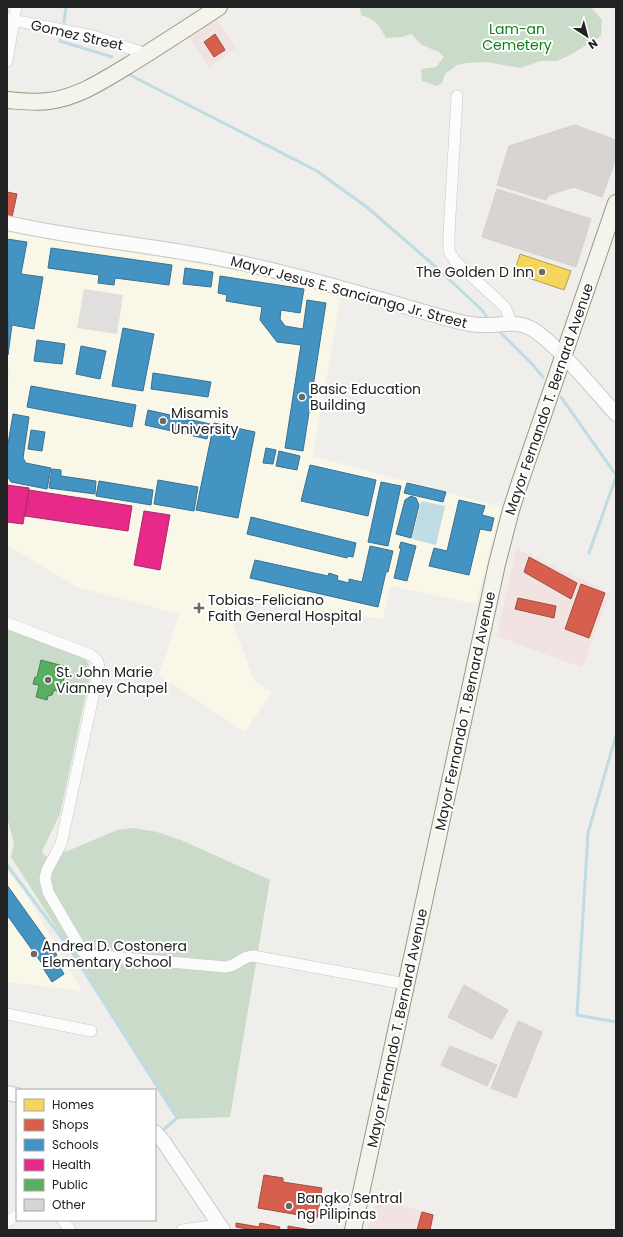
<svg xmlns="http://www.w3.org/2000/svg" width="623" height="1237" font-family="Poppins,sans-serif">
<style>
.commercial{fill:#f1e3e1}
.education{fill:#f8f7e8}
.cemetery{fill:#cadbca}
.parking{fill:#e0dfde}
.water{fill:#bfdbe3}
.homes{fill:#f6d55c;stroke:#b69f4b}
.shops{fill:#d6604d;stroke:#a04d40}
.schools{fill:#4393c3;stroke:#397193}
.health{fill:#e7298a;stroke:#ac276b}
.public{fill:#5aae61;stroke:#49844e}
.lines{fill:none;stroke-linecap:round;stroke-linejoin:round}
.stream{stroke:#bfdbe3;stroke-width:3}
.building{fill:#d7d4d2;stroke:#d3d0cc}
.minor-casing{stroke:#c9c8c7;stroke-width:12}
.tertiary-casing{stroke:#c9c8c7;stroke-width:16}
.secondary-casing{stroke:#999a82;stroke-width:18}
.minor{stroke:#fdfcfc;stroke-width:11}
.tertiary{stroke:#fdfcfc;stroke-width:14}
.secondary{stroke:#f4f4ed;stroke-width:16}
.poi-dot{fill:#6a6968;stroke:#fff;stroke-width:1.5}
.labels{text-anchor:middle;stroke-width:4;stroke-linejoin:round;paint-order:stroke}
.park-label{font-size:14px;fill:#0c8416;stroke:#fff}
.street-label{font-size:14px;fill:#222;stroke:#fff}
.poi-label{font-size:14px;fill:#222;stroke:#fff;text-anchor:start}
</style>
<rect width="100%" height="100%" fill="#f0eeeb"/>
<g class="commercial">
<polygon points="217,20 236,48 209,67 190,38"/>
<polygon points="516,548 610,593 582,668 497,636"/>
<polygon points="376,1199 436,1214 432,1230 368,1230"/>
</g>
<g class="education">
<polygon points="7,232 342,288 313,456 501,507 476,604 390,586 383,619 245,601 246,620 233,623 254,681 272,692 245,732 159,675 179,614 77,587 7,545 7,387 10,370 7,369"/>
<polygon points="7,871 25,892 82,991 7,982"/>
</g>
<g class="cemetery">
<path d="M360,7H591L602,20L601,36L572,54L557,61H540L520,68L487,62L467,63L457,65L445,74L442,83L437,86L422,81L421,69L436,67L444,57L439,52L422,45L411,34L402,37L386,38C378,23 377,21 361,15Z"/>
<polygon points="7,629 85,658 89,665 89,680 60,814 43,849 42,852 45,856 49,857 70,850 117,830 133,828 157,832 181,840 270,880 230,1117 179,1119 11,857 14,844 7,817"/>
</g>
<polygon class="parking" points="84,289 123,295 117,334 77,328"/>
<polygon class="water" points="421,501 445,506 436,545 412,539"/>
<polygon class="homes" points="520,254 571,271 564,290 514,273"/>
<g class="shops">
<polygon points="215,34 225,50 214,57 204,42"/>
<polygon points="7,192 17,194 12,217 7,216"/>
<polygon points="529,557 577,583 571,599 524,572"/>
<polygon points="581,584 605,593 589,638 565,629"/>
<polygon points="518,598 556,606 554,618 515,609"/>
<polygon points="264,1175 283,1178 283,1182 322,1188 317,1218 258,1208"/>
<polygon points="422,1212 433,1215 430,1230 417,1230"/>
<polygon points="236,1223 259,1227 260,1223 280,1227 279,1230 254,1230 236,1227"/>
<polygon points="288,1226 311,1230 288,1230"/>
</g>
<g class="schools">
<polygon points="7,239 27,242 21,274 43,277 34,329 12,325 8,355"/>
<polygon points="51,248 172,265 169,285 115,278 114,285 98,283 99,275 48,268"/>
<polygon points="185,268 213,272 211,287 183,284"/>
<polygon points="220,276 304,289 300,313 281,310 280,319 285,326 303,329 307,300 326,303 303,451 285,448 301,345 277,342 260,320 262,307 226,301 227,295 218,293"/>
<polygon points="123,328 154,334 143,391 112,386"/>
<polygon points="37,340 65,344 62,364 34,361"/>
<polygon points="81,346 106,351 100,379 76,374"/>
<polygon points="153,373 211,382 208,397 151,389"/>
<polygon points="31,386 136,405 132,427 27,407"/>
<polygon points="148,410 210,424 207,439 145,425"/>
<polygon points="13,414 29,417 23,458 26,463 51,468 47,489 11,482 7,476 7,450"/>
<polygon points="214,423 255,432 238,518 196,510"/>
<polygon points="31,430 45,432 42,451 28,449"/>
<polygon points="266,448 276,450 273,464 263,463"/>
<polygon points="279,451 300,456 297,470 276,466"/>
<polygon points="310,465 376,480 368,516 301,501"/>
<polygon points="52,469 61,470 61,476 96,481 95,494 49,488"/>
<polygon points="158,480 198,487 194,511 154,504"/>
<polygon points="99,481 153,490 151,505 96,496"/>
<polygon points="381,482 401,486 388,546 368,542"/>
<polygon points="407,483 446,492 443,502 404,493"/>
<polygon points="411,496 416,498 419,505 411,538 396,534 405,500"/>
<polygon points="459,500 485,506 482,515 494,518 491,531 480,529 469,575 429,566 434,548 447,551"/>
<polygon points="251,517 356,543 353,557 348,556 347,558 247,534"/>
<polygon points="401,542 416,546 407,581 394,578 401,548 399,548"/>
<polygon points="370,546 393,551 388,572 386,572 378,607 250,578 255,560 328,576 329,573 338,576 337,580 349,583 349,579 362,582"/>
<polygon points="7,885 57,955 43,965 7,915"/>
<polygon points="56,960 64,974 52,982 43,968"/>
</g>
<g class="health">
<polygon points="7,485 29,488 23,524 7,522"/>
<polygon points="29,490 132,506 128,531 25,516"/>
<polygon points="144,511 170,515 160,570 134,565"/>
</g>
<polygon class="public" points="41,660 67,667 60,692 54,690 52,695 48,696 47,700 36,697 39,685 33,684 35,677 37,677"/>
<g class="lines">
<g class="stream">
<polyline points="64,22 66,7"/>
<polyline points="61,36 60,41 112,57"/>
<polyline points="130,75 317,171 368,208 437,268 482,310 489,320"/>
<polyline points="499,331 532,364 543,377"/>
<polyline points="561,397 616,475"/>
<polyline points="589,553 616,477"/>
<polyline points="616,735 588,833 577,1015 616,1022"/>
<polyline points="7,865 70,949 177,1118 162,1131 163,1132"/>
</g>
</g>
<g class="building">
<polygon points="575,125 616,140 616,158 602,197 574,187 549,195 546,200 497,185 509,146"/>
<polygon points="497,189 591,219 576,267 482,237"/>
<polygon points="464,985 508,1010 492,1039 448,1017"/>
<polygon points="518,1021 542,1032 516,1098 491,1088"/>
<polygon points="450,1046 497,1065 487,1086 441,1065"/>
</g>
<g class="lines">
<g class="minor-casing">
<g id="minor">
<polyline points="7,19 93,36 147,54"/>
<polyline points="7,61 16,7"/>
<polyline points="457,96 449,233 449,251 455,261 505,307 512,324"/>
<path d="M7,623L91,655C97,659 99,662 99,669L61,844L47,870L45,878L48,892L83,952L90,955L226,967C237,966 242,956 253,956L406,984"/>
<polyline points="7,1014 91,1031"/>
<polyline points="63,1220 70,1230"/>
<polyline points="7,1221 17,1216"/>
<polyline points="182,1230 220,1225"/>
</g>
</g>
<g class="tertiary-casing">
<g id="tertiary">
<path d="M7,223C78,239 151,245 222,259C301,275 378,299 456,321C464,323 473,325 481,325C497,326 515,320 530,328C537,331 543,337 549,342C573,363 594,390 616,414"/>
<polyline points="7,1093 17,1095"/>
<polyline points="155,1132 163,1141 223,1230"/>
</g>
</g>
<g class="secondary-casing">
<g id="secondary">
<path d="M7,100C21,101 36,103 49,101C79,97 104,80 129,65C159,46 189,27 219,7"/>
<polyline points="353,1230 497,564 511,510 520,482 616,203"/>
</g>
</g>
<use href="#minor" class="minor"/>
<use href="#tertiary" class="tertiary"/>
<use href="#secondary" class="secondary"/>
</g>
<g class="poi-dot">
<circle cx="542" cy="272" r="4"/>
<circle cx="302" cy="397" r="4"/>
<circle cx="163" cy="421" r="4"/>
<path d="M197 602h4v4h4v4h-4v4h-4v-4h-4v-4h4z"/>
<circle cx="48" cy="680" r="4"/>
<circle cx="34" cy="954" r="4"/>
<circle cx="289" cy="1206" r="4"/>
</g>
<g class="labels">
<g class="park-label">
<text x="517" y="34">Lam-an<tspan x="517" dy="16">Cemetery</tspan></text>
</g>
<g class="street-label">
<text transform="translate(77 35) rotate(13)" y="5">Gomez Street</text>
<text transform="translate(349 292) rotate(15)" y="5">Mayor Jesus E. Sanciango Jr. Street</text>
<text transform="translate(549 399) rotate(-71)" y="5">Mayor Fernando T. Bernard Avenue</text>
<text transform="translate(465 711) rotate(-78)" y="5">Mayor Fernando T. Bernard Avenue</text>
<text transform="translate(397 1028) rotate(-78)" y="5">Mayor Fernando T. Bernard Avenue</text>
</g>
<g class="poi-label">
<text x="534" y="277" text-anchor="end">The Golden D Inn</text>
<text x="310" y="394">Basic Education<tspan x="310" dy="16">Building</tspan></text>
<text x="171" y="418">Misamis<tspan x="171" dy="16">University</tspan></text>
<text x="208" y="605">Tobias-Feliciano<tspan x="208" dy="16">Faith General Hospital</tspan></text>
<text x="56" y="677">St. John Marie<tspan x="56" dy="16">Vianney Chapel</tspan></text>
<text x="42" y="951">Andrea D. Costonera<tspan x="42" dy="16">Elementary School</tspan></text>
<text x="297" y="1203">Bangko Sentral<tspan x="297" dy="16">ng Pilipinas</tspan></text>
</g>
</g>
<rect width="623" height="1237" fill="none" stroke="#222222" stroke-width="16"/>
<rect x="16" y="1089" width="140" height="132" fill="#ffffff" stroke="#a7a7a7"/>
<rect x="24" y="1099" width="20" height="12" fill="#f6d55c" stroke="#a7a7a7"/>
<text x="52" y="1109" font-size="12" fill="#222222">Homes</text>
<rect x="24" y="1119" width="20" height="12" fill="#d6604d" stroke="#a7a7a7"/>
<text x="52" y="1129" font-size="12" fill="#222222">Shops</text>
<rect x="24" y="1139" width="20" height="12" fill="#4393c3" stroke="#a7a7a7"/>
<text x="52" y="1149" font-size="12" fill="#222222">Schools</text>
<rect x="24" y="1159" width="20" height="12" fill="#e7298a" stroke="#a7a7a7"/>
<text x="52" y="1169" font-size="12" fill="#222222">Health</text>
<rect x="24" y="1179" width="20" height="12" fill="#5aae61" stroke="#a7a7a7"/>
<text x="52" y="1189" font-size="12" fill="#222222">Public</text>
<rect x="24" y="1199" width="20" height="12" fill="#d7d4d2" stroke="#a7a7a7"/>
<text x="52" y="1209" font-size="12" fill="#222222">Other</text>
<g transform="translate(587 36) rotate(144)" stroke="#ffffff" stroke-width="3" paint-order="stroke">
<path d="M0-3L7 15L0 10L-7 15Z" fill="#222222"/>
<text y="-6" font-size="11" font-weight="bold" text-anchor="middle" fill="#222222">N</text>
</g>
</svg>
